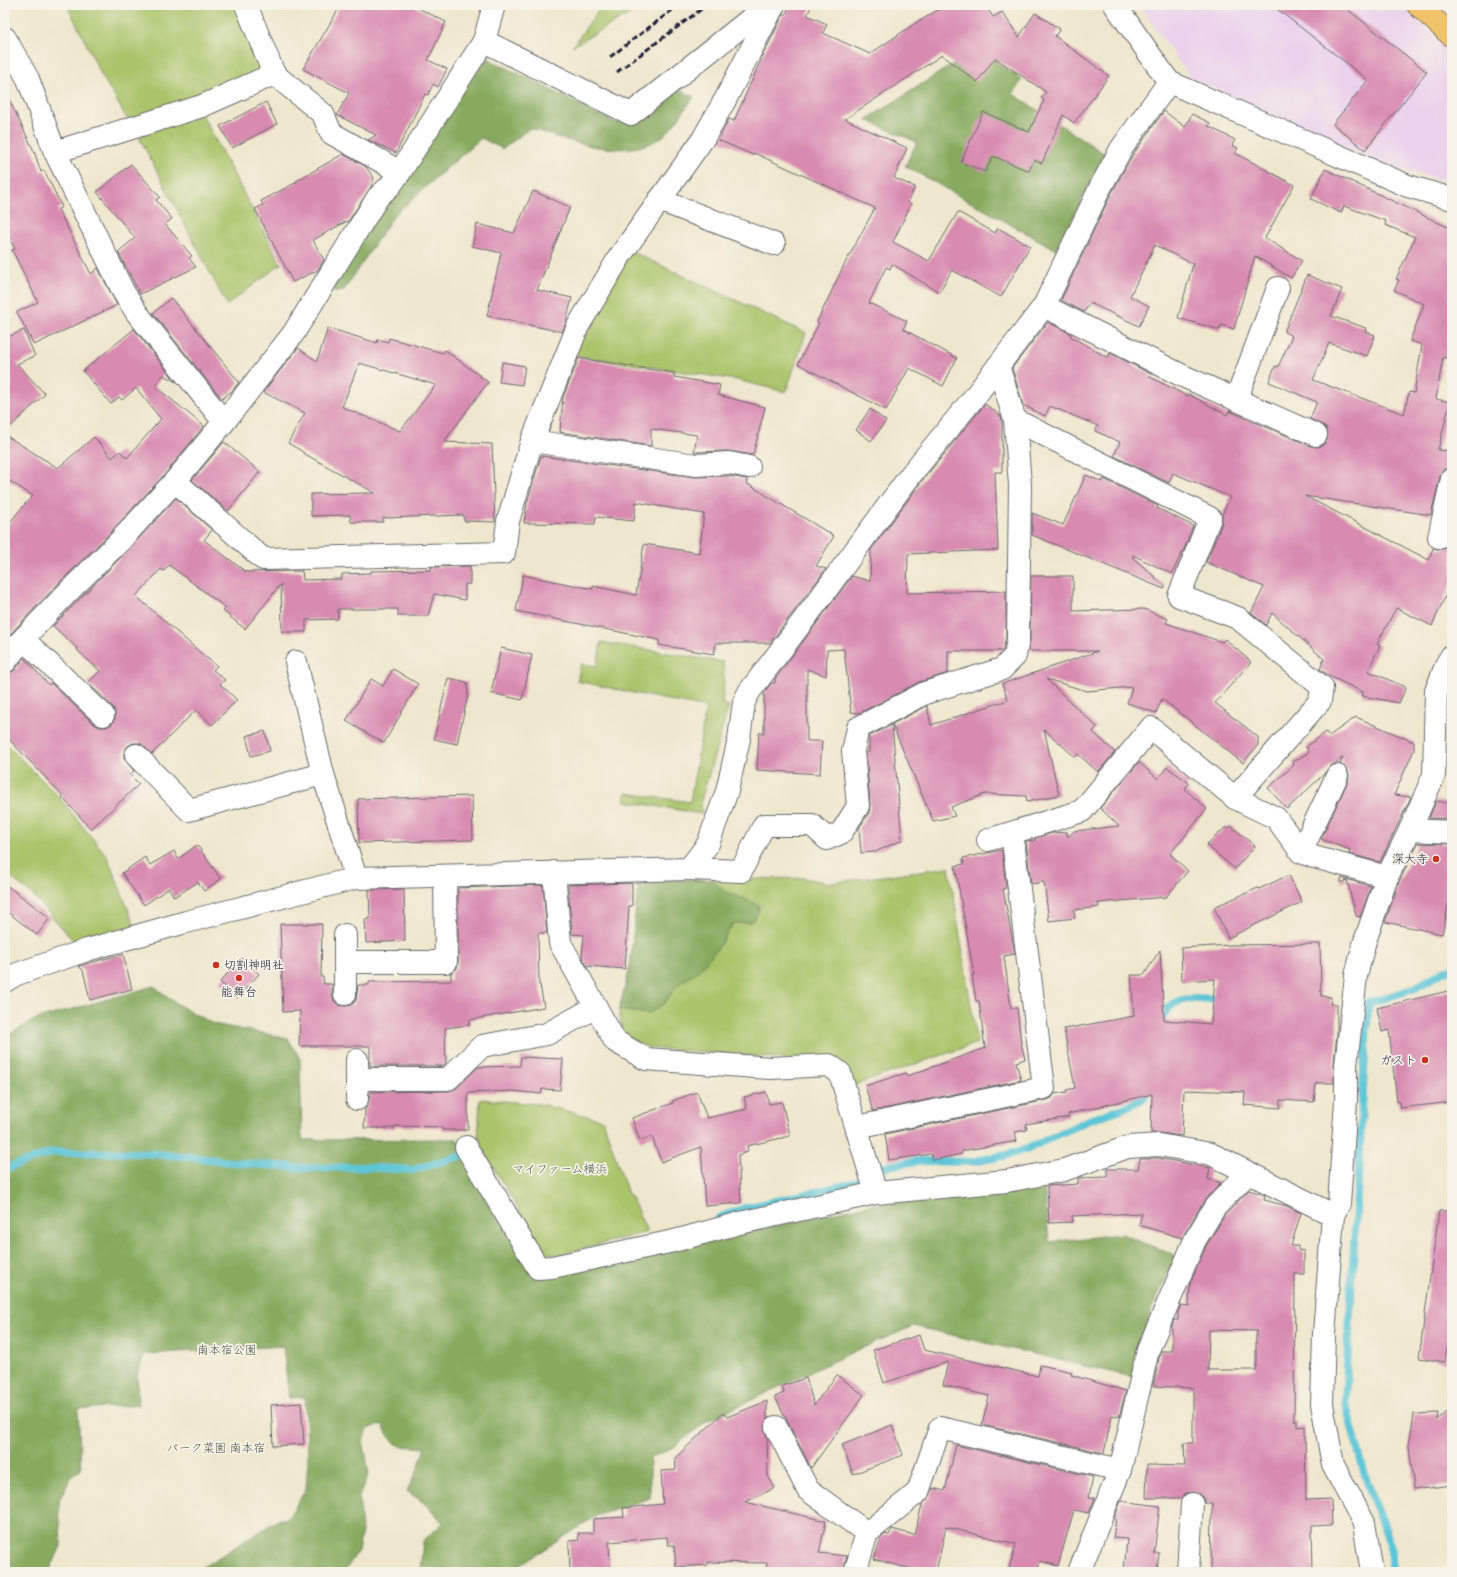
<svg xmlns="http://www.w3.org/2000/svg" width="1457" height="1577" font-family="Delius,'Klee One',sans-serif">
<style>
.built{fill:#ead1ec}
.green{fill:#aac46b;stroke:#667353}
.forest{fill:#87aa5f;stroke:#54664d}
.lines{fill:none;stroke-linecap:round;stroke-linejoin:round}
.stream{stroke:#5bc5d7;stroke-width:8}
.building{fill:#d88ab0;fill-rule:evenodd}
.minor-casing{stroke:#69676e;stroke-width:24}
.motorway-casing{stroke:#69676e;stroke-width:24}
.minor{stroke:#fff;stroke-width:22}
.motorway{stroke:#f1c36a;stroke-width:22}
.rail{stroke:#22223b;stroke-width:3;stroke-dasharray:6 3;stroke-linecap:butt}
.poi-dot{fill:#c8321e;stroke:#f7f3e8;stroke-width:1.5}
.labels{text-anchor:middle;stroke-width:3.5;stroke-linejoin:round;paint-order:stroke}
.poi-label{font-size:12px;fill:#22223b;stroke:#f7f3e8;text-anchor:end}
.park-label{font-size:12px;fill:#4b5349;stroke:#f7f3e8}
</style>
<rect width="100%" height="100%" fill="#f7f3e8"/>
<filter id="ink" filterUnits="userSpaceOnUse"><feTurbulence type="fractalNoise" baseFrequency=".025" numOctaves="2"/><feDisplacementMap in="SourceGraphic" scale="8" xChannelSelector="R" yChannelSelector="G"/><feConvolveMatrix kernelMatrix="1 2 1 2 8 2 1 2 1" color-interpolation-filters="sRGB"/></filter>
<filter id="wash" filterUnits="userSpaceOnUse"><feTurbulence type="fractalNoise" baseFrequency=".012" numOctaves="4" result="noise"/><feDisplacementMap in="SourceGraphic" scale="16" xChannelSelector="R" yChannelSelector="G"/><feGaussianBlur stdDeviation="0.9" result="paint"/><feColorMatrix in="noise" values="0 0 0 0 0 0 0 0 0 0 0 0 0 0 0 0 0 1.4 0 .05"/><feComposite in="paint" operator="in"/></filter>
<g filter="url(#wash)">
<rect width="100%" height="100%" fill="#eee7cd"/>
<polygon class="built" points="1139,5 1401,5 1452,52 1452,180 1437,179 1377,161 1190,77"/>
<g class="green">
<polygon points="67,5 240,5 266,65 230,86 129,122 102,76"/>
<polygon points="602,5 645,5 573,46"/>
<polygon points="199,109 281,264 227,305 140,139 144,127"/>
<polygon points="630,251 806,333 786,392 737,380 572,355"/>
<polygon points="601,642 723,662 724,680 722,704 729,706 701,801 702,814 625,801 626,793 690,802 706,708 577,681 581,664 597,666"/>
<polygon points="5,743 58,796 107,856 136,929 79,947 32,894 5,873"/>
<polygon points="949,867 977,1043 852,1086 780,1058 650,1048 632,1040 622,1032 619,1010 630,968 639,879 689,880 803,878 831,883"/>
<polygon points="480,1099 539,1104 603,1120 628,1194 631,1196 647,1232 558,1255 545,1253 478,1142"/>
</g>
<g class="forest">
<polygon points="1017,31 996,63 1022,79 1013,94 1105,154 1057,250 905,166 917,142 866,120 981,46 998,45"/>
<path d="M483,56L616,123L637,119L676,88L694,97C687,106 671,131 663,136C628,163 568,141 530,128L503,149L481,138L394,215L344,290L335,292L330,285Z"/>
<polygon points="639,879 712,880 724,891 759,905 758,913 751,922 733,924 718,948 697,972 677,985 665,1003 648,1014 619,1010 630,968"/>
<path d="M154,986L177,1004L213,1024L288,1038L300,1059L302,1140L457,1139L541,1278L864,1206L1044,1182L1049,1242L1122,1234L1176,1256L1149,1315L1137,1378L913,1326L842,1357L707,1421L674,1447L650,1458V1498L596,1516L510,1572H420L423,1541L443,1523L428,1506L407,1491L416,1474L425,1448C398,1445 396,1451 382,1424L368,1429L363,1440L369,1474L359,1496L362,1531L358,1551L344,1572H195L278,1520L288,1518L306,1489L308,1458L305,1397L289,1398L283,1346L144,1354L137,1376L138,1405L78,1409L81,1470L73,1474L59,1500L61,1546L49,1572H5V1037L34,1020Z"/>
</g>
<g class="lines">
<g class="stream">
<path d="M1160,1024C1168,992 1198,999 1224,999"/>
<polyline points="5,1169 53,1152 142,1153 181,1156 240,1163 306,1168 365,1167 412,1170 468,1154"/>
<polyline points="719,1218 745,1208 856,1183 880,1167 918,1161 972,1162 1007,1155 1029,1148 1089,1120 1124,1108 1144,1098 1146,1086"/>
<polyline points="1392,1572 1392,1551 1367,1482 1345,1402 1368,1003 1413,989 1446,970 1452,969"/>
</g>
</g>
<g id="blocks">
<g class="building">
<polygon points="341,5 412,5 446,22 428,60 447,69 438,87 433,84 428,95 425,94 396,153 368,140 376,135 337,115 349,93 303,69"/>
<polygon points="790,5 812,5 807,15 827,24 823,33 870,54 920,20 920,21 946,5 985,5 993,17 1002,12 1019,37 1035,13 1060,29 1055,36 1109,76 1074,123 1063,115 1042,163 1034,160 1029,171 993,156 985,172 961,162 983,112 1029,132 1044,100 1041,98 1046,92 995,58 977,82 942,55 845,119 907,148 894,178 915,187 908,202 911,204 893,242 929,261 958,212 995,233 998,228 1030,246 1001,297 952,270 939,292 892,264 890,269 886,267 869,303 907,321 903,329 957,358 943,386 909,368 886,410 798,364 819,323 817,322 843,267 875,208 754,153 753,155 718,140 729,119 734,121 764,53 783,15 785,16"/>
<polygon points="1272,5 1342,5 1427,72 1365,150 1333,124 1368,80"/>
<polygon points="5,91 34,151 41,172 44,170 62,207 58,209 91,274 98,268 117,305 34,345 17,312 38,302 12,250 15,249 5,229"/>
<polygon points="266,102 277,124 232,148 220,126"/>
<polygon points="1164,111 1185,127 1192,114 1210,123 1208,126 1235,140 1232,145 1238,148 1235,153 1294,185 1265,238 1302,261 1291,278 1255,256 1234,329 1221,325 1220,330 1178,318 1193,264 1155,245 1130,296 1149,306 1139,326 1090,303 1084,312 1061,300 1111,194 1132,156"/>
<polygon points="343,154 365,166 374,178 371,187 349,220 313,240 324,260 318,270 293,282 255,209 263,205 261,201 297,182 296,181"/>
<polygon points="131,164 160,197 156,200 172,219 165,224 192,256 189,258 196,267 140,294 118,252 135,238 97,192"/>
<polygon points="1325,169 1452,229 1452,360 1443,357 1436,399 1450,402 1438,450 1452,451 1452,467 1448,467 1443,470 1440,476 1431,515 1305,496 1429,560 1433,548 1437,549 1443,549 1448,545 1452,536 1452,581 1432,626 1396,608 1377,644 1380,645 1368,671 1406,687 1399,703 1362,696 1363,692 1329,676 1320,669 1324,659 1272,613 1266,625 1251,613 1264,587 1206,562 1222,523 1222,515 1230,497 1173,473 1169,483 1114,456 1120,442 1095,431 1098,426 1050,406 1045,416 1023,405 1012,368 1048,322 1071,334 1070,336 1108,358 1110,353 1151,374 1150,377 1187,396 1188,394 1227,415 1229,411 1311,446 1318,447 1323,445 1327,440 1328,434 1326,427 1310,419 1317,402 1269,382 1275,366 1278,367 1292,336 1284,332 1307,275 1342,289 1331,316 1366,328 1365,331 1375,335 1367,356 1329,343 1313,380 1404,414 1409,392 1414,393 1422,345 1410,341 1424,304 1394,290 1399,280 1396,279 1415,237 1385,225 1386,221 1344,206 1341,213 1311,199"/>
<polygon points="533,191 570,207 537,290 572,298 566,322 562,332 487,316 501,253 472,246 477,224 514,233"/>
<polygon points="171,298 239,382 233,390 222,399 153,313"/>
<path d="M328,328L377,343L378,339L388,342L389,338L443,353L445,350L488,382L444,442L492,444L495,522L464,521V515L383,518V522H351L350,515L311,516V494L375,493L303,453V452L288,443L305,413L263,392L298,348L317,361ZM359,363L436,385L400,431L342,407Z"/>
<polygon points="134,329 176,382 163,375 155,386 204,426 166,473 108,535 58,584 14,630 5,642 5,528 26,503 33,496 5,478 5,435 58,468 94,437 112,458 120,451 127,458 161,419 136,388 122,400 119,397 111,404 83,371"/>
<polygon points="24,330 35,356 17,364 45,394 5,432 5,338"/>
<polygon points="579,358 674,373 674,377 720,385 718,395 765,407 753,455 728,451 694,452 697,435 651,429 651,446 560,432 563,397"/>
<polygon points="502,362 525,366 522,385 499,382"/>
<polygon points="985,404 1001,416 1002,421 1002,472 995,472 998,550 908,554 907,593 1006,591 1006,638 1003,650 1002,651 948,651 948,673 919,682 860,713 851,712 844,649 827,650 826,676 807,669 807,741 822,741 820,774 757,770 759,733 764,733 764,693 771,683 775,683 775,679 852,576 870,581 871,550 922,481"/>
<polygon points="870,409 886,421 871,441 856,430"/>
<polygon points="224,442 260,472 228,511 192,480"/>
<polygon points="541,456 694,477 728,476 747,479 746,483 834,536 816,566 826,569 770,643 716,643 714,654 659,645 659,640 516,611 523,575 593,589 593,586 636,595 644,544 699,553 704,514 636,502 634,521 596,517 595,524 524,523 527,503"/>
<polygon points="1086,475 1102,482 1104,479 1158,506 1157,508 1193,526 1183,552 1182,552 1172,574 1133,555 1132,557 1165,586 1164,589 1032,535 1032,513 1063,525"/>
<polygon points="176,498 212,530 204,540 246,572 302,571 303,580 342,579 342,574 371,573 371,571 431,570 431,567 470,566 470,584 465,584 465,600 434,594 428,616 398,616 398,609 338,609 338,619 306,620 306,632 282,632 281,584 245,629 223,611 226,608 169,565 164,571 161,569 136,596 202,654 217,666 213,670 225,680 220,684 237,700 212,725 196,710 152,754 140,743 133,743 128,746 124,751 124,758 134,771 130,775 139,784 91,829 62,797 63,796 5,735 5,674 10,673 15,670 24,658 49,685 51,683 94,724 100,727 106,727 112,724 115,718 115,711 112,706 88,683 100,671 77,650 78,649 53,626 126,552"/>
<polygon points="1031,576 1073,576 1073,611 1144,609 1168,619 1166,623 1222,642 1225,639 1251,662 1215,703 1258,737 1258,745 1243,763 1162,699 1156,713 1127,703 1132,687 1087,691 1046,679 1097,727 1093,732 1115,752 1098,772 1078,754 1075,757 1044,729 1059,795 1027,802 1026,796 985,794 951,807 955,816 933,821 892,724 927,706 931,725 1008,700 1002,684 1098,651 1029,651 1030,639"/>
<polygon points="501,648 532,655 522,700 491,693"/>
<polygon points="393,669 418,684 384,743 346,721 371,679 383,686"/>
<polygon points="448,678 467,682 468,695 457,744 434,739"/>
<polygon points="1356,717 1414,742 1414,750 1394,795 1411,797 1380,862 1349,854 1350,850 1321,839 1348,781 1349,775 1347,769 1340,764 1343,757 1335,764 1330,766 1324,774 1287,809 1268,788 1294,765 1293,762 1309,752 1306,747 1326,732 1329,736"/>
<polygon points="892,725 902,840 875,852 861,853 859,828 869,813 870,805 866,752 869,752 869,736"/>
<polygon points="265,731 270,751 251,756 246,736"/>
<polygon points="1139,762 1158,779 1167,767 1189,783 1185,789 1207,809 1170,854 1188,871 1166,897 1098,903 1099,907 1074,910 1075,918 1049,921 1044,882 1031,884 1026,841 1036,840 1035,838 1052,833 1067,832 1068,837 1074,831 1119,826 1100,808"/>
<polygon points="472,796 473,840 359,843 358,799"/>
<polygon points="1436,801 1452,804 1452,819 1429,818"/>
<polygon points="1231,826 1255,846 1235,869 1206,845 1226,827 1228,829"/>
<polygon points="1418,843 1452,844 1452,886 1442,934 1385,922 1399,882"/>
<polygon points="197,845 221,879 204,891 198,882 174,897 169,888 144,905 122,873 145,857 150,865 174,851 178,859"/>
<polygon points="1002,850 1006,888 1003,889 1015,954 1004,956 1011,1008 1017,1008 1021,1044 1025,1059 1016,1062 1021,1080 873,1111 865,1086 906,1073 907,1076 985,1048 979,1001 976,1001 972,975 974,975 955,866 964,864 963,858"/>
<polygon points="1289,875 1302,902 1228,938 1214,907 1258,888 1259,889"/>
<polygon points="1342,878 1371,886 1360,917 1356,916 1347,880 1340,883"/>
<polygon points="632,883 632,906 629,906 625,969 587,966 582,957 584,935 572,934 568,885"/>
<polygon points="5,884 50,918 37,935 5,910"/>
<polygon points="543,885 547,933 538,933 539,985 540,985 544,1007 469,1020 470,1025 445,1028 446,1063 443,1066 370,1066 370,1046 299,1046 300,1011 283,1012 280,924 322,924 321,977 323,977 324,984 332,984 332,994 334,1001 339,1005 345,1006 352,1005 356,1000 358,985 369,985 369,982 451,981 451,973 457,968 458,962 458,888"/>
<polygon points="404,889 405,941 366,943 365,919 370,919 369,890"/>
<polygon points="1320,944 1321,996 1331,997 1330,1004 1337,1004 1337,1034 1334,1064 1334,1083 1316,1083 1314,1102 1280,1100 1280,1108 1244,1105 1245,1092 1184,1090 1182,1136 1161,1133 1151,1133 1152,1094 1068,1114 1069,1117 1026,1124 1027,1130 1015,1132 1017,1141 962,1151 962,1154 933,1160 931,1154 889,1160 885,1134 1047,1100 1052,1098 1054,1094 1067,1092 1067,1090 1075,1088 1064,1029 1134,1016 1131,975 1144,975 1160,950 1164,1020 1211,1024 1215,979 1182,981 1181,948 1231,945"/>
<polygon points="123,954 132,989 90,1000 83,970 78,966"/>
<polygon points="241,958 259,974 237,998 220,982"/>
<polygon points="1452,990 1452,1102 1400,1108 1399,1102 1397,1102 1389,1030 1382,1032 1377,1008"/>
<polygon points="521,1057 563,1059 560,1090 542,1089 541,1094 513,1091 468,1093 468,1130 442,1130 442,1127 395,1126 395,1128 364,1128 365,1109 368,1105 370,1092 449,1091 457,1088 478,1067 520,1066"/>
<polygon points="697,1092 707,1118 747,1109 744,1097 766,1092 769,1104 782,1102 790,1136 747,1146 748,1152 738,1155 741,1203 705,1206 701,1147 661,1162 652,1136 640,1141 632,1118 673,1103 672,1101"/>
<polygon points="1150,1158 1158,1158 1210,1168 1208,1179 1221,1183 1204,1201 1182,1238 1139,1225 1142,1213 1072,1216 1073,1222 1049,1223 1047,1186 1078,1184 1078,1178 1107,1177 1107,1169 1138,1169 1140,1159 1150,1159"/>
<path d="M1249,1190L1265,1195L1264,1200L1287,1206L1301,1213L1291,1246H1298V1250L1304,1251V1274H1295L1294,1421H1297V1427L1305,1426L1306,1500L1331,1499L1332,1525L1312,1526L1313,1572H1211L1212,1503H1204L1203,1498L1199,1494L1193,1492L1186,1493L1181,1498H1146L1147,1465L1185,1466L1184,1443H1193V1388L1153,1386L1160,1354L1161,1351H1172V1325L1174,1320H1178V1312L1181,1305L1189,1306L1190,1284L1206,1246L1225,1215ZM1209,1330L1256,1331V1370H1208Z"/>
<polygon points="1439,1211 1452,1211 1452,1349 1447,1348 1445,1362 1419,1358"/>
<polygon points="919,1335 924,1350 1038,1376 1040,1365 1072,1372 1071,1375 1126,1391 1119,1417 1112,1415 1104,1453 982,1425 989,1396 943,1385 948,1362 884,1383 873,1350"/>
<polygon points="837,1375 864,1395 811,1468 775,1397 784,1393 782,1386 806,1378 814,1405"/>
<polygon points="767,1401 767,1419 764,1427 767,1437 768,1476 775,1488 745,1502 826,1521 819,1553 847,1556 843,1572 766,1572 767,1563 707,1562 708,1565 676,1567 674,1545 668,1545 667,1537 609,1542 610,1572 570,1572 569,1541 579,1540 578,1533 593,1533 593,1519 624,1517 623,1508 663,1504 661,1471 676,1470 675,1458 723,1413 727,1417"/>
<polygon points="301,1403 304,1444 273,1446 271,1405"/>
<polygon points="1452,1407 1452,1485 1414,1490 1409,1446 1414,1414 1438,1413 1437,1420"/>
<polygon points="892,1425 903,1455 853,1474 842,1445"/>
<polygon points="956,1445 1093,1477 1089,1497 1095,1498 1089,1513 1074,1510 1058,1566 1040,1561 1037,1572 1008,1572 1016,1544 946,1527 936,1572 910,1572 910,1569 874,1559 881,1538 885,1534 889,1535 892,1529 914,1535 922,1505 930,1496 933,1488 945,1491"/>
<polygon points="1121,1501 1160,1506 1154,1553 1159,1553 1157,1572 1124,1572 1127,1539 1113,1538 1116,1519 1114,1519"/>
</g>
</g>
</g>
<g filter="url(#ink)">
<use href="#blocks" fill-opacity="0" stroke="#69676e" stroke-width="1"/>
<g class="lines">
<g class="minor-casing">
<g id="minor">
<polyline points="246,5 274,74 323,114 331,133 400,172"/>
<polyline points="1115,5 1169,82 1408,186 1452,199"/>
<polyline points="5,38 28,79 55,152 124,293 137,313 224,422"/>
<polyline points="484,41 631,114 768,5"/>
<polyline points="55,152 202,106 274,74"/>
<polyline points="659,200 774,244"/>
<polyline points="1044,306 1183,376 1316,435"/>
<polyline points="1236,400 1278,288"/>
<polyline points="1015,420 1210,518 1179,596 1238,618 1322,687 1320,701 1235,798"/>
<polyline points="532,441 696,465 729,463 749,467"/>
<polyline points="175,481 263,559 504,553 508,521 532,441 578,326 620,256 703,139 725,100 774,5"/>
<polyline points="1439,537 1452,479"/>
<polyline points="23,639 103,715"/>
<polyline points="5,662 23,639 67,593 117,544 175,481 224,422 293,334 378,197 390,186 400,172 484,41 494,5"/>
<polyline points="296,662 323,774 356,878"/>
<polyline points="136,755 189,810 323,774"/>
<polyline points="1410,830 1452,832"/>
<polyline points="988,840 1082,811 1151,728 1235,798 1276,818 1301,852 1314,857 1387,877"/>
<polyline points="1301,852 1337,776"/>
<polyline points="689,869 741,871 764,825 812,825 827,839 841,833 858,806 853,751 858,728 925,693 1002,669 1015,656 1018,639 1020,485 1015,420 998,366"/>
<polyline points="554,872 560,943 615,1041 646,1059 771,1068 829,1065 840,1073 876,1193 1007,1181 1064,1170 1128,1147 1159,1145 1211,1154 1333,1215 1324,1334 1322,1404 1333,1465 1364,1523 1372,1572"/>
<polyline points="345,935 345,994"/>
<polyline points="345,962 446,962 445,876"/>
<polyline points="5,981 17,974 87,950 186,922 356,878 689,869 708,844 727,791 739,739 744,702 749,692 818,601 912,473 972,400 1044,306 1100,188 1121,149 1169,82"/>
<polyline points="357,1079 448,1079 482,1046 547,1034 596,1007"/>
<polyline points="357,1099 357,1060"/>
<polyline points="857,1127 1044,1088 1012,833"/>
<polyline points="466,1147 538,1268 552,1267 674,1241 740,1223 876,1193"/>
<polyline points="1333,1215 1339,1204 1346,1100 1346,1065 1356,976 1364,944 1387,877 1410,830 1434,775 1436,691 1447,663 1452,655"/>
<polyline points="776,1427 808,1490 867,1533"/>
<polyline points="855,1572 867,1533 918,1492 940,1428 1120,1470"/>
<polyline points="1079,1572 1120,1470 1148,1350 1195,1240 1215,1207 1248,1173"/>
<polyline points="1188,1572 1192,1504"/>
</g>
</g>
<g class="motorway-casing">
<polyline id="motorway" points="1418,5 1452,36"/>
</g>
<use href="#minor" class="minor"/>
<use href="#motorway" class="motorway"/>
<g class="rail">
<polyline points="610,57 679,5"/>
<polyline points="617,72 707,5"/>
</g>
</g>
</g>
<g class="poi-dot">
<circle cx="1436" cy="859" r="4"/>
<circle cx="216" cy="965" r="4"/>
<circle cx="239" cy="978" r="4"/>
<circle cx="1425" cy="1060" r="4"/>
</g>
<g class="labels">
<g class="poi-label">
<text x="1428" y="863">深大寺</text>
<text x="224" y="969" text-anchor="start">切割神明社</text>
<text x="239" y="996" text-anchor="middle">能舞台</text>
<text x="1417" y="1064">ガスト</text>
</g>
<g class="park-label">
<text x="560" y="1173">マイファーム横浜</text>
<text x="227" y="1354">南本宿公園</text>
<text x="216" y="1452">パーク菜園 南本宿</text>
</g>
</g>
<rect width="1457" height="1577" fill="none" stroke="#f7f3e8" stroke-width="20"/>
</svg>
